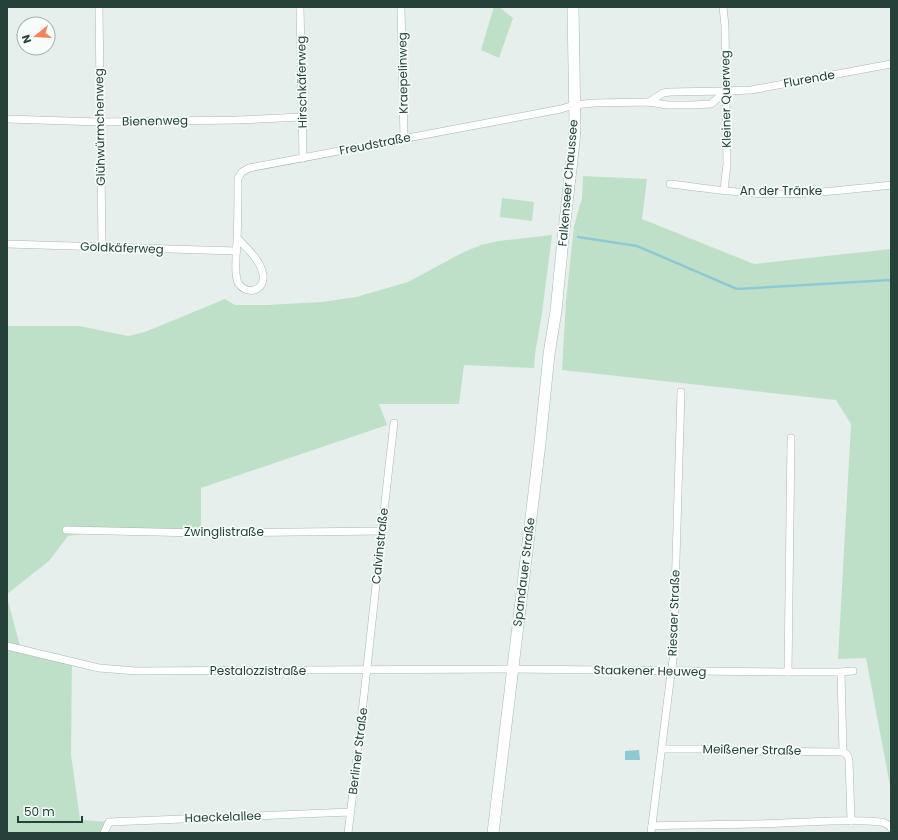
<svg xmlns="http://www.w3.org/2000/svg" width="898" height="840" font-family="Poppins,sans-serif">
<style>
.green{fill:#bfe0c8}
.water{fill:#8ec9d4}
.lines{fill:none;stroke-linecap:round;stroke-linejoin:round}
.stream{stroke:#8ec9d4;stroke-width:2.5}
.street-casing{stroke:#a8b8b2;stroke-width:8}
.secondary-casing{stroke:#a4bbb3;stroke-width:12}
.street{stroke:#fff;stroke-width:7}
.secondary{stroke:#fff;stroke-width:11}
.labels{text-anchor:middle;stroke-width:3.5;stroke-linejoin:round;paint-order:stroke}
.street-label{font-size:12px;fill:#24423a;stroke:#f7fbf9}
</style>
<rect width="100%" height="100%" fill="#e6efeb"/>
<g class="green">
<polygon points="494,7 499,7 513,18 499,58 481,50"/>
<polygon points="583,176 647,179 642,219 754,264 891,249 891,791 866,658 838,659 851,424 836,400 562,370 566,301 574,226 582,198"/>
<polygon points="502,198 534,202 532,221 500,217"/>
<polygon points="552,235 542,313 535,354 534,368 464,365 459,404 379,404 387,425 201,488 201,533 103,531 68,536 49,561 7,594 7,326 79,326 128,336 145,332 225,299 235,305 267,305 322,302 356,297 408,282 462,253 481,245 498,241"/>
<polygon points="7,597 21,650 72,661 71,754 80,820 109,822 104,833 7,833"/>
</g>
<polygon class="water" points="639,750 640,760 625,760 625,751"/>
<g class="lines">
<polyline class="stream" points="578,237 637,246 737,289 891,280"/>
<g class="street-casing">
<g id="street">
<polyline points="99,7 102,247"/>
<polyline points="300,7 303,158"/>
<polyline points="401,7 404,138"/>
<polyline points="723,7 725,26 727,164 724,190"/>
<polyline points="649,102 663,93 670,92 726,91 751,90 891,64"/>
<polyline points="7,119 99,122 237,120 303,117"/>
<path d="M670,184C705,188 739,194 774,194C814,194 852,189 891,185"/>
<path d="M237,238C246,247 262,262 263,275C265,290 248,296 239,284C238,283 237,281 237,279C234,269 237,250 237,239C238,219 238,198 238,178L242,172L249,168L561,109L574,105L594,103L649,102L667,105H692L711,104L726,91"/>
<polyline points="7,244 236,251"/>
<polyline points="66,530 201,533 382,531"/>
<polyline points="7,646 99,668 136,671 512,669 788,672 841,672 853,671"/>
<polyline points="788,672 791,438"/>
<polyline points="841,672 843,752"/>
<path d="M662,749H704L736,751L843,752C847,754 848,755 849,760L851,821"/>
<path d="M652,826C696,824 740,825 783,823C815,822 850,819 881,822C885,823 889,825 891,828"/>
<polyline points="104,833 109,822 350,812"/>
<path d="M348,833C365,696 378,559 394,423"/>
<polyline points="651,833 670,681 673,660 681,392"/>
</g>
</g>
<g class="secondary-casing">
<polyline id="secondary" points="493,833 540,443 549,354 556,311 563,239 574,142 575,126 573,7"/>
</g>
<use href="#street" class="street"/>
<use href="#secondary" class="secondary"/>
</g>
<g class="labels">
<g class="street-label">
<text transform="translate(403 73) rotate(-91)" y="4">Kraepelinweg</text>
<text transform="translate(809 79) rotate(-10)" y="4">Flurende</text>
<text transform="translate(302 82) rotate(-91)" y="4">Hirschkäferweg</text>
<text transform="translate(726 99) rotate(-91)" y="4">Kleiner Querweg</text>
<text transform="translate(155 121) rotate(-1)" y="4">Bienenweg</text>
<text transform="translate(100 127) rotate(-91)" y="4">Glühwürmchenweg</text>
<text transform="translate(375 144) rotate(-11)" y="4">Freudstraße</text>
<text transform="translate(568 183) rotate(-85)" y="4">Falkenseer Chaussee</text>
<text x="781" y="195">An der Tränke</text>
<text transform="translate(122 248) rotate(2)" y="4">Goldkäferweg</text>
<text x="224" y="536">Zwinglistraße</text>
<text transform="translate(380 546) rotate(-84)" y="4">Calvinstraße</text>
<text transform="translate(524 572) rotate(-83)" y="4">Spandauer Straße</text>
<text transform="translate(674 613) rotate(-88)" y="4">Riesaer Straße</text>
<text x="258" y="675">Pestalozzistraße</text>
<text transform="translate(650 671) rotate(1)" y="4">Staakener Heuweg</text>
<text transform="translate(752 750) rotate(1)" y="4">Meißener Straße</text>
<text transform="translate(358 751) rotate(-83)" y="4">Berliner Straße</text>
<text transform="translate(223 817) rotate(-2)" y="4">Haeckelallee</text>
</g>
</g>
<rect width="898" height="840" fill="none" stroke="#24423a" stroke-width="16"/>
<g transform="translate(36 36) rotate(252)"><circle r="19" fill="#f7fbf9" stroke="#a3b1ad"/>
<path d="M0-3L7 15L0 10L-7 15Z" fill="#f4845f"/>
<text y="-6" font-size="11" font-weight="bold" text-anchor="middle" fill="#24423a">N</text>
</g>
<path d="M18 816v6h64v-6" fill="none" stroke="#24423a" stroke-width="2"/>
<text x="24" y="816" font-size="12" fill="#24423a" stroke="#f7fbf9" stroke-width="3" paint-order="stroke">50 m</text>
</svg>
